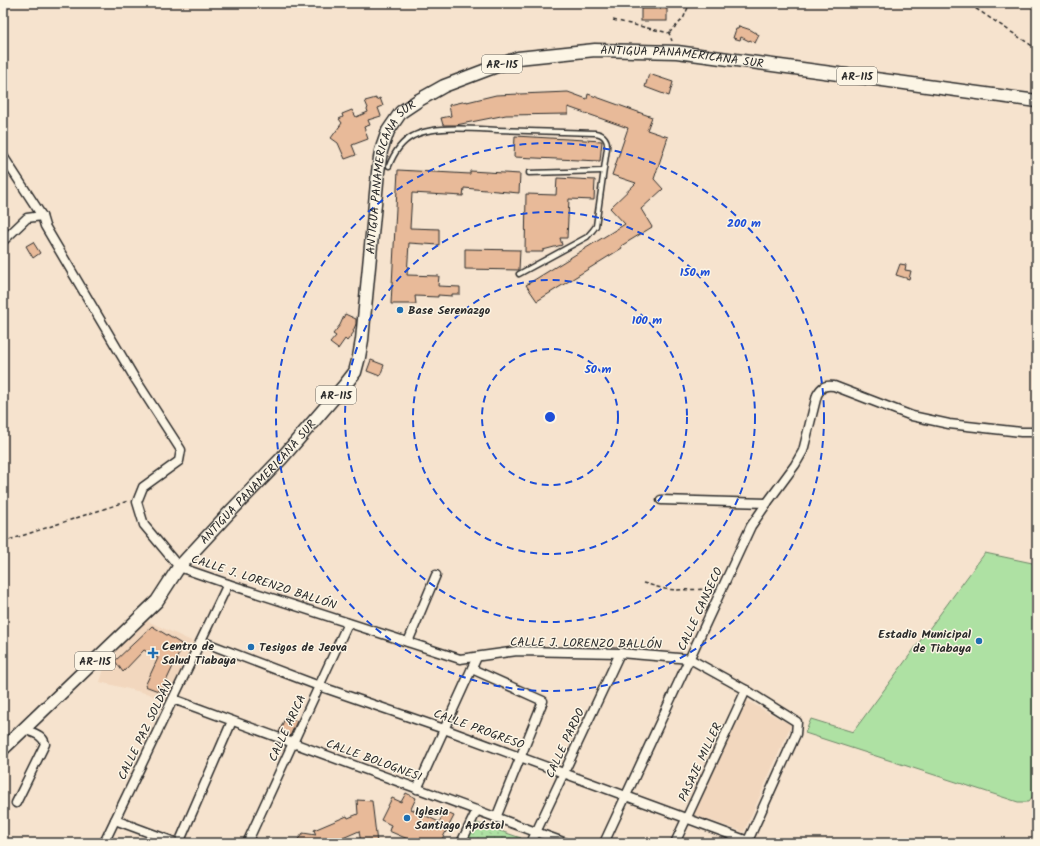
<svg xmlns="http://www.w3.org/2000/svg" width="1040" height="846" font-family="Kalam,sans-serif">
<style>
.built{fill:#f2d7be}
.grass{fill:#aee1a3;stroke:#6c8667}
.park{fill:url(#park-dots);stroke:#6c8667}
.building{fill:#e8ba99;stroke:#2b2b2b}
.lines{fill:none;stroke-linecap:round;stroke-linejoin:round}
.lane-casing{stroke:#2b2b2b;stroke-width:7}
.street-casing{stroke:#2b2b2b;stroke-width:11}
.primary-casing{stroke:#2b2b2b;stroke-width:15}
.path{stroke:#2b2b2b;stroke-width:1.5;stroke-dasharray:4 3;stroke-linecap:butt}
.lane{stroke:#fcf5e5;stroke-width:4}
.street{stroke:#fcf5e5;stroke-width:8}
.primary{stroke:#fcf5e5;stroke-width:12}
.ring{fill:none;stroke:#1d4ed8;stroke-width:2;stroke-dasharray:7 5}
.poi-dot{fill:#1f6fb2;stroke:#fcf5e5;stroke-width:1.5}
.labels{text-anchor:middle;stroke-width:3;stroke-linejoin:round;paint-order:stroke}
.shield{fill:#fcf5e5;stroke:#6a6863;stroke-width:1}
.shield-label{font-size:11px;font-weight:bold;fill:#2b2b2b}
.street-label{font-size:12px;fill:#2b2b2b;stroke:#fcf5e5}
.poi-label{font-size:12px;font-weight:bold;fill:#2b2b2b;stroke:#fcf5e5;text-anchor:start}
.centre{fill:#1d4ed8;stroke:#fcf5e5;stroke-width:2}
.ring-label{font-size:12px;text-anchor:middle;font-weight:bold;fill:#1d4ed8;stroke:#fcf5e5;stroke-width:3;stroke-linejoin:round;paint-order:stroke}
</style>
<defs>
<pattern id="park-dots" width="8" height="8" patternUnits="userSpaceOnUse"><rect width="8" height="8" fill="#aee1a3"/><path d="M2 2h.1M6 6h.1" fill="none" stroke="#96c18c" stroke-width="1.8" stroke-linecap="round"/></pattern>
</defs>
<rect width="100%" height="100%" fill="#f6e3ce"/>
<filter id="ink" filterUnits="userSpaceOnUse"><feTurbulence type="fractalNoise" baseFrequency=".025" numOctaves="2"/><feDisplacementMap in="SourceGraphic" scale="8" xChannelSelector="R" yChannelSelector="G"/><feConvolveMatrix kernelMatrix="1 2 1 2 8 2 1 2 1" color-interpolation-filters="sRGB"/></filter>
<g filter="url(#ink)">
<g class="built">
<polygon points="145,620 196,643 168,703 149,694 100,682 106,662"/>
<polygon points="744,699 791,725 744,832 694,815"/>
</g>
<polygon class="grass" points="985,553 1037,564 1037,791 1028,802 1018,802 805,733 811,719 853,732"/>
<polygon class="park" points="471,821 521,838 519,843 462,843"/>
<g class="building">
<rect x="641" y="9" width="26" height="12"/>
<polygon points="739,26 751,30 759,35 755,43 750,40 749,41 741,37 740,40 733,38 736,29 738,29"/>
<polygon points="649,74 673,82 669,96 645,87"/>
<polygon points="568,92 587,99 588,94 652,117 647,130 668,137 654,179 663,189 641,209 652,227 621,246 622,248 537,301 526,285 625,224 610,208 636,183 612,175 628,128 568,107 568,114 506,115 456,125 443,125 441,118 451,116 449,105 467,101 467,102 496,95"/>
<polygon points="376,98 376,100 380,98 383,106 378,108 381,116 368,120 370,125 364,127 368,139 352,145 356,155 345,159 338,143 331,138 342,123 339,119 343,117 342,114 352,110 356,117 368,112 367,109 368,108 365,101"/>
<polygon points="515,136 602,141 600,161 514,157"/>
<polygon points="398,170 470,174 470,171 520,174 519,193 464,188 463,196 412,193 410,228 439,229 439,245 409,243 407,275 439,276 438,286 460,287 460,294 452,294 452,296 438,295 438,297 415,296 416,304 391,304"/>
<polygon points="557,178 595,180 594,200 569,199 567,238 560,238 562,245 543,250 543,252 525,252 526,194 556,195"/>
<polygon points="33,242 40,253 33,258 26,246"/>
<polygon points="465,249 520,250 519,270 465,269"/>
<polygon points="900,264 906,265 905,270 911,271 909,279 896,275"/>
<polygon points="345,314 356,319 356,324 353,331 354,332 347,341 345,339 338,349 330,343 336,336 333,334 340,325"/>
<polygon points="371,360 384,365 380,376 367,371"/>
<polygon points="152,626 183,645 161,692 145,686 158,658 144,650 123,672 115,661"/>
<polygon points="286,716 297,721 290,736 279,732"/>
<polygon points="406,793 416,798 411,809 439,822 445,812 454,816 440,843 417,843 389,831 391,825 381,820 392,798 401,802"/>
<polygon points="357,800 372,801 377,843 361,843 359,831 336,841 336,843 295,843 303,833 316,835 314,830 347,816 348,818 358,814"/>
</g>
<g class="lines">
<g class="lane-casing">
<g id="lane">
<path d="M389,166C394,153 401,142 413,136C432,125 475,129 497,130C530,131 562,132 595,133C604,134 608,140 607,148L596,226L593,230L587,237L519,274"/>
<polyline points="529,173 603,171"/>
</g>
</g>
<g class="street-casing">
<g id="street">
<polyline points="3,156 42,216 45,226 134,377 181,450 179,461 143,487 137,502 144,525 179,567 228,584 460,659 517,651 620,653 690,659 746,690 797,722 796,734 747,843"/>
<polyline points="3,241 27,218 42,216"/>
<polyline points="661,500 767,503"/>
<polyline points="201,641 319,686 444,729 748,841"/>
<polyline points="408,642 436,575"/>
<polyline points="472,669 543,701 496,818"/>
<polyline points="173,699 566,843"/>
<polyline points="417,789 477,657"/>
<path d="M16,803L45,744C43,734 32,733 24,729"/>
<polyline points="115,820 177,843"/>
<polyline points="104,843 228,584"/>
<polyline points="179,843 232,721"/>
<polyline points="247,843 348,623"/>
<polyline points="461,843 477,810"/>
<polyline points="531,843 620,653"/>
<path d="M604,843L751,526L767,503L795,465L803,451L817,395C822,386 825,385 834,386L912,416L949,424L1021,432H1037"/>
<polyline points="675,843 746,690"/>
</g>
</g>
<g class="primary-casing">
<g id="primary">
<path id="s1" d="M3,749L157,601L179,567L228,514L281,459L344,386L355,372L359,357L362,340L378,172L381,151L388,131L401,112L419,100L444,86L518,58L595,50L677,52L1037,101"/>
</g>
</g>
<g class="path">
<polyline points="963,3 978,10 1037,49"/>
<polyline points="613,20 669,33 672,41"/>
<polyline points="669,33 683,19 690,3"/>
<polyline points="3,542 128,501"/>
<polyline points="643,583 665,589 676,590 712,589"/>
</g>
<use href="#lane" class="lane"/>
<use href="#street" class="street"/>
<use href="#primary" class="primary"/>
</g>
</g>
<g class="ring">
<circle cx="550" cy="417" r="68"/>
<circle cx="550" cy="417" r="137"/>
<circle cx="550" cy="417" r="205"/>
<circle cx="550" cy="417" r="274"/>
</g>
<g class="poi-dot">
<circle cx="400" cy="310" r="4"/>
<circle cx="979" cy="641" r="4"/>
<circle cx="251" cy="647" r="4"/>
<path d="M151 647h4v4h4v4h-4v4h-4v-4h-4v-4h4z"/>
<circle cx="407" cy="818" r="4"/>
</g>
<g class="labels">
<g class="shield">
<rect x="482" y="55" width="40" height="18" rx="3"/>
<rect x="837" y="67" width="40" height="18" rx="3"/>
<rect x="316" y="386" width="40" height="18" rx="3"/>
<rect x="75" y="652" width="40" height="18" rx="3"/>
</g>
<g class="shield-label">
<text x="502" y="68">AR-115</text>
<text x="857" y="80">AR-115</text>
<text x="336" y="399">AR-115</text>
<text x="95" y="665">AR-115</text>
</g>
<g class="street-label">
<text dy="4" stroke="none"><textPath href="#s1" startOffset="1078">ANTIGUA PANAMERICANA SUR</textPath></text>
<text dy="4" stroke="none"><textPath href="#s1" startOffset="718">ANTIGUA PANAMERICANA SUR</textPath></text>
<text dy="4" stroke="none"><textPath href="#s1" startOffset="370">ANTIGUA PANAMERICANA SUR</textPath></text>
<text transform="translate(264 582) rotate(18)" y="4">CALLE J. LORENZO BALLÓN</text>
<text transform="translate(700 609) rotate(-65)" y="4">CALLE CANSECO</text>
<text transform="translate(586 643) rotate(1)" y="4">CALLE J. LORENZO BALLÓN</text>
<text transform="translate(287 728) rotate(-65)" y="4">CALLE ARICA</text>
<text transform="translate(479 729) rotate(20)" y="4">CALLE PROGRESO</text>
<text transform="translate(145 730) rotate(-64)" y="4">CALLE PAZ SOLDÁN</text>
<text transform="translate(565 743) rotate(-65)" y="4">CALLE PARDO</text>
<text transform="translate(374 760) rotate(20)" y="4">CALLE BOLOGNESI</text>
<text transform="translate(700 762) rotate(-65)" y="4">PASAJE MILLER</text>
</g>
<g class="poi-label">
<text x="408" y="314">Base Serenazgo</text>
<text x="971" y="638" text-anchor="end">Estadio Municipal<tspan x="971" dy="14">de Tiabaya</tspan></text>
<text x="162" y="650">Centro de<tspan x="162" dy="14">Salud Tiabaya</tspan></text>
<text x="259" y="651">Tesigos de Jeova</text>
<text x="415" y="815">Iglesia<tspan x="415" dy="14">Santiago Apóstol</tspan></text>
</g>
</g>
<circle cx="550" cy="417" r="6" class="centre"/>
<g class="ring-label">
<text x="744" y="227">200 m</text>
<text x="695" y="276">150 m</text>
<text x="647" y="324">100 m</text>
<text x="598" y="373">50 m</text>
</g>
<rect width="1040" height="846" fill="none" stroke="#fcf5e5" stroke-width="16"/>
<rect x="8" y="8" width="1024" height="830" fill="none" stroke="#2b2b2b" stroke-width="1.5" filter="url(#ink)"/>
</svg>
